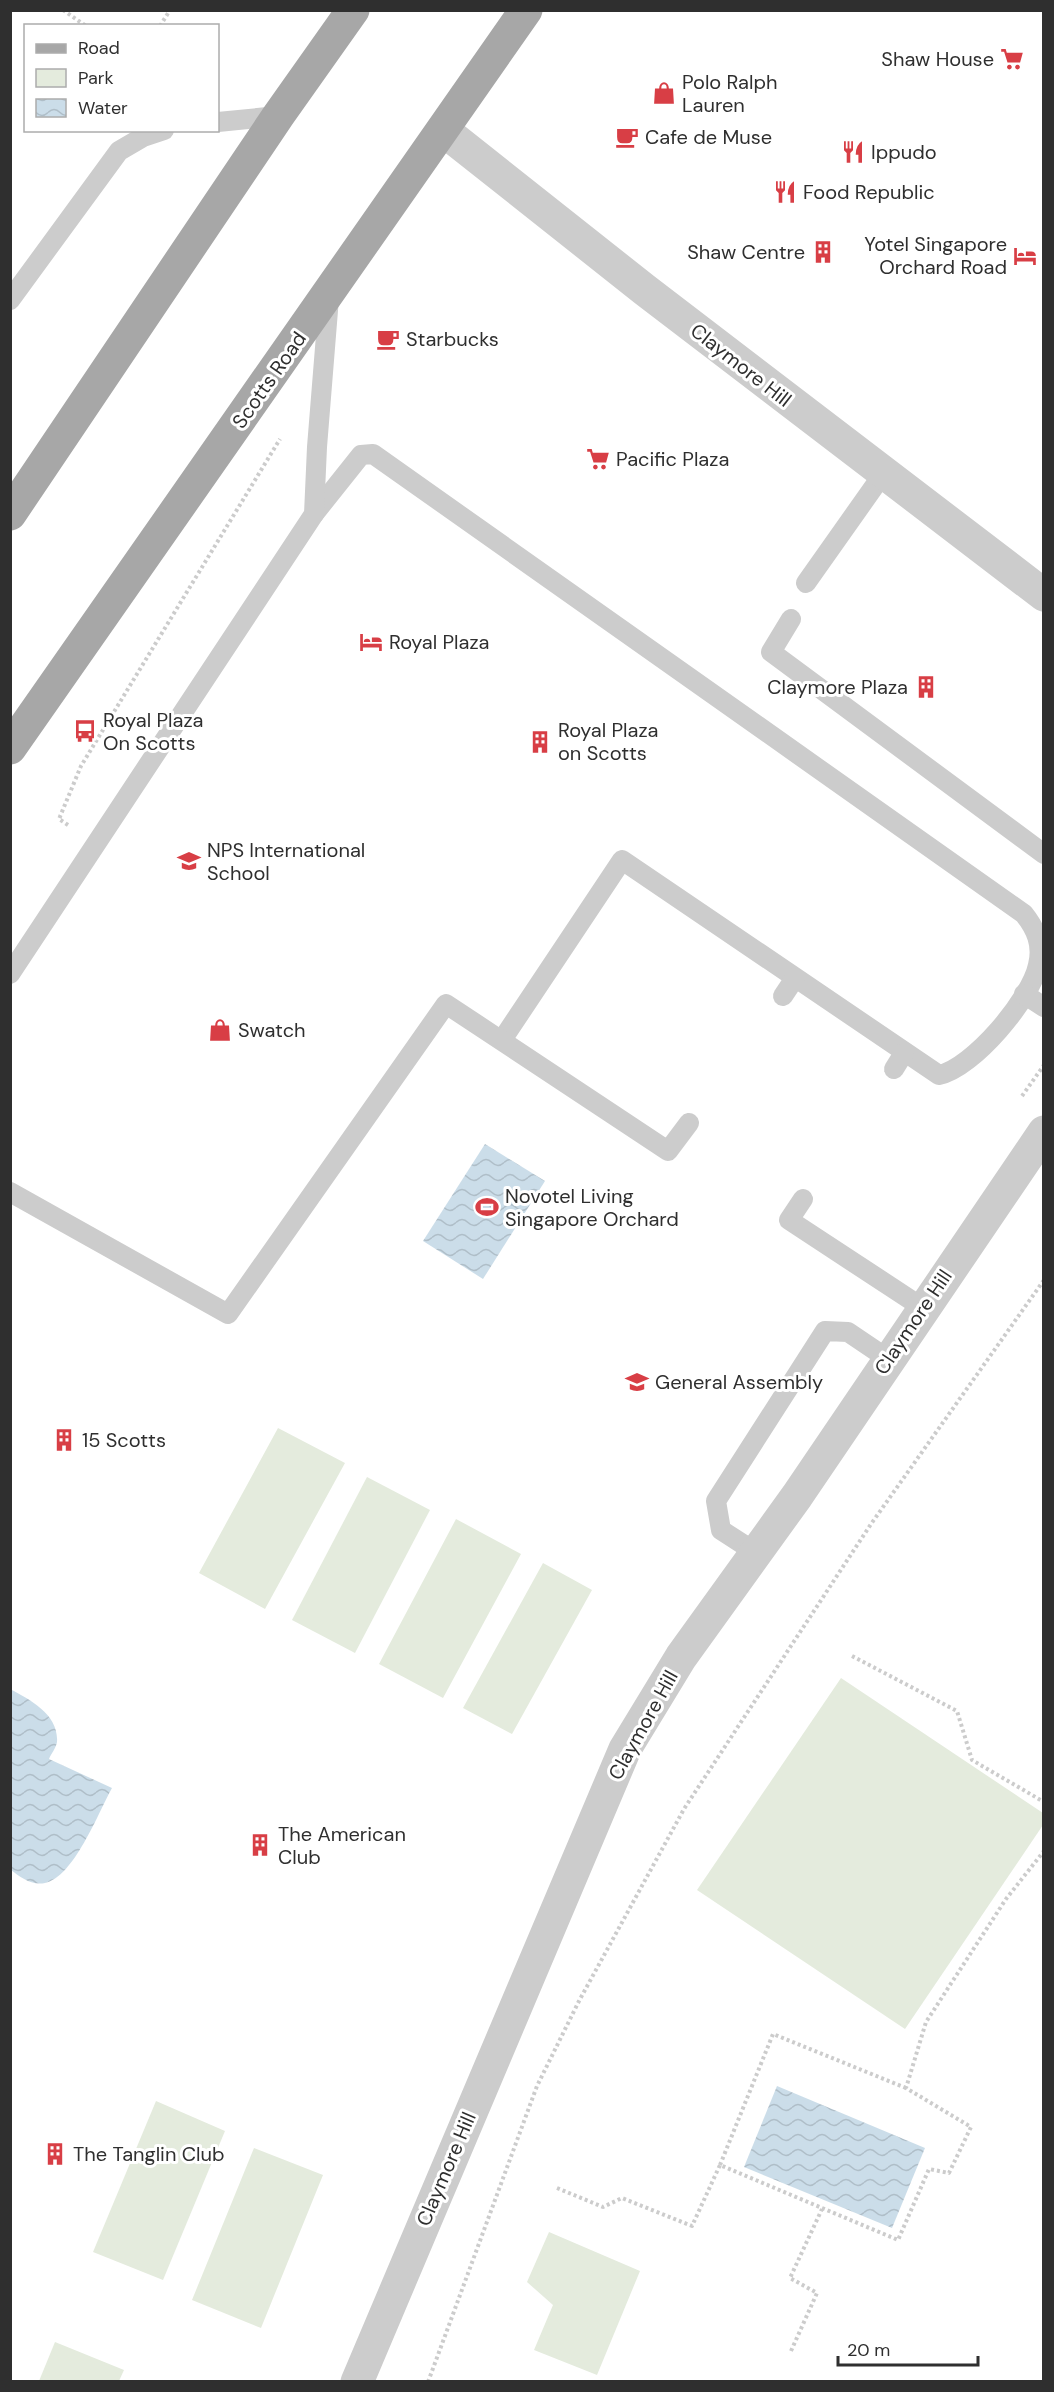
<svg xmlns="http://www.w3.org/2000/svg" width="1054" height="2392" font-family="'DM Sans',sans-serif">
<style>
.green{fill:#e4ebdd}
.water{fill:url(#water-waves)}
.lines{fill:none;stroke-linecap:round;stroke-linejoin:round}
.path{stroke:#ccc;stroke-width:4;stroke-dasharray:3 3;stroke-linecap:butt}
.lane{stroke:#ccc;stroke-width:20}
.street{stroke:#ccc;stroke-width:33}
.primary{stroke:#a7a7a7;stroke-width:33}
.labels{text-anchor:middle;stroke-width:6;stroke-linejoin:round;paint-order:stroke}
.poi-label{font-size:20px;fill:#2f2f2f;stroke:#fff;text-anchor:start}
.street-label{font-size:20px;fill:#2f2f2f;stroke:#fff}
</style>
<defs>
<pattern id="water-waves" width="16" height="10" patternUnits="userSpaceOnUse" patternTransform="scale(1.5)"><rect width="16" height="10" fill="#cbdde9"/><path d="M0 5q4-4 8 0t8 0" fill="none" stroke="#afbec8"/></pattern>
</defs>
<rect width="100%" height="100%" fill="#fff"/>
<g class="green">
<polygon points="278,1428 345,1463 265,1609 199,1573"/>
<polygon points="367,1477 430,1510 355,1653 292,1620"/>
<polygon points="456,1519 521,1554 443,1698 379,1664"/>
<polygon points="543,1563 592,1590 512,1734 463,1708"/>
<polygon points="841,1678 1043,1813 1043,1825 905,2029 697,1890"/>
<polygon points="156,2101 225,2131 163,2280 93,2252"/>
<polygon points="254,2148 323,2175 261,2328 192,2300"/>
<polygon points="549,2232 640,2271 597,2375 534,2350 553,2305 527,2282"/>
<polygon points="55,2342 124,2370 119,2381 39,2381"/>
</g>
<g class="water">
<polygon points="485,1144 545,1181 483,1279 423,1241"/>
<path d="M10,1689C31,1700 59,1715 57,1742C56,1748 51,1754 49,1759L112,1788C98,1813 74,1877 45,1883C32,1886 20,1877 11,1870Z"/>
<polygon points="777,2086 925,2148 892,2228 744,2167"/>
</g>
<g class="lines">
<g class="path">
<polyline points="63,10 86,26"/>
<polyline points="160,26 170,10"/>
<polyline points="68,825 59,819 81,766 280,439"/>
<polyline points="1022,1096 1044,1065"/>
<polyline points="852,1656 957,1711 972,1760 1044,1802"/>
<polyline points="720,2165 773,2034 906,2088"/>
<polyline points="557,2188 603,2207 622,2198 692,2226 720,2165 898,2240 929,2169 949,2173 971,2127 906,2088 926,2022 1006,1899 1044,1851"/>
<polyline points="791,2351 817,2293 790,2278 822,2209"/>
<polyline points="428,2382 537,2086 579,2001 684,1809 871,1524 1044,1280"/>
</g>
<g class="lane">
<polyline points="218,122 278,116"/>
<polyline points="10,300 119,151 143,137 164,130"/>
<path d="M314,514L361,455L373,454L1024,914C1036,929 1043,945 1038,965C1031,999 973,1068 939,1075L622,860L502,1040"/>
<polyline points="806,583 883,474"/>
<polyline points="791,619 771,652 1044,854"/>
<polyline points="10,974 314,514 317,447 329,298"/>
<polyline points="1024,994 1044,1007"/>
<polyline points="783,996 795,978"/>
<polyline points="894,1069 904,1053"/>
<polyline points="10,1192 228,1314 446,1004 668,1151 689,1123"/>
<polyline points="803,1199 789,1220 923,1308"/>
<polyline points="755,1552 721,1530 716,1501 825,1331 848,1332 888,1359"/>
</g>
<g class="street">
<polyline points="443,130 645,290 1044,595"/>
<polyline points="357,2382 625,1749 681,1657 797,1496 1044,1132"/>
</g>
<g class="primary">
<polyline points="10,514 278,116 353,10"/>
<polyline points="10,748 526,10"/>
</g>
</g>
<defs>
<g id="supermarket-bare" transform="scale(1.8)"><path d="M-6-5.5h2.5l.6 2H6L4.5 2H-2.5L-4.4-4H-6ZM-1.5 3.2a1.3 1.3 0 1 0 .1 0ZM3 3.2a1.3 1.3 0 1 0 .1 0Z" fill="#d83e45" stroke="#fff" stroke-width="2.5" paint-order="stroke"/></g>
<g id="shop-bare" transform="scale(1.8)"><path d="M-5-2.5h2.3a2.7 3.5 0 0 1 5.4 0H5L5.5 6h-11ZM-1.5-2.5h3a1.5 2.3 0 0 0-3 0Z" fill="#d83e45" stroke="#fff" stroke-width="2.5" paint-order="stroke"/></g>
<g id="cafe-bare" transform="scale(1.8)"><path d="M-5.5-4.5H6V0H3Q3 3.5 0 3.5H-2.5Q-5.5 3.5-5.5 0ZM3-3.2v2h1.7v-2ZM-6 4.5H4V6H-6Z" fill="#d83e45" stroke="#fff" stroke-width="2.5" paint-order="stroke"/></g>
<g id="restaurant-bare" transform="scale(1.8)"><path d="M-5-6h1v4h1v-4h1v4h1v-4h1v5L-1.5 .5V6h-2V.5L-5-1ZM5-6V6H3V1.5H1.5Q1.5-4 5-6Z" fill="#d83e45" stroke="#fff" stroke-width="2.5" paint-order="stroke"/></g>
<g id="building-bare" transform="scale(1.8)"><path d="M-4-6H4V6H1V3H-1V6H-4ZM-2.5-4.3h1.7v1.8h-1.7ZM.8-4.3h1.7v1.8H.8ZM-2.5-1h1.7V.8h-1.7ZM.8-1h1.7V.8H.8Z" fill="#d83e45" stroke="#fff" stroke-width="2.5" paint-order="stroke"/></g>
<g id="hotel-bare" transform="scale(1.8)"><path d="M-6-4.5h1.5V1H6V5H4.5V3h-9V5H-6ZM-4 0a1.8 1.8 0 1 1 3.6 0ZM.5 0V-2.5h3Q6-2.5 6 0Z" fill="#d83e45" stroke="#fff" stroke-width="2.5" paint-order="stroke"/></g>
<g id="bus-bare" transform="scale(1.8)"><path d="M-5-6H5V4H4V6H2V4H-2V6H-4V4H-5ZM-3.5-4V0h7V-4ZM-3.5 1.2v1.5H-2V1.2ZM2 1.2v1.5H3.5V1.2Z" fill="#d83e45" stroke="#fff" stroke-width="2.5" paint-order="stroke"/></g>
<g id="school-bare" transform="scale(1.8)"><path d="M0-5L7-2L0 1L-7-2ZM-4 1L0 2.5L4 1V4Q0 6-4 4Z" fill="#d83e45" stroke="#fff" stroke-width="2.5" paint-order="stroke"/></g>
<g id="stadium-bare" transform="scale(1.8)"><path d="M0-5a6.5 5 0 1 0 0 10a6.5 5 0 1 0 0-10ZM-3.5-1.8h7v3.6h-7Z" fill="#d83e45" stroke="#fff" stroke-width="2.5" paint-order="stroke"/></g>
</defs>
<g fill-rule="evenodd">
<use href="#supermarket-bare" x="1012" y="59"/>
<use href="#shop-bare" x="664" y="93"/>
<use href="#cafe-bare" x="627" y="137"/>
<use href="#restaurant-bare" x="853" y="152"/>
<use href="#restaurant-bare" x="785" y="192"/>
<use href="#building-bare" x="823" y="252"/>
<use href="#hotel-bare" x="1025" y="256"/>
<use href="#cafe-bare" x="388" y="339"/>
<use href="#supermarket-bare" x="598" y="459"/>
<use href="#hotel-bare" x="371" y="642"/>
<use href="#building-bare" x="926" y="687"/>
<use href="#bus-bare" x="85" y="731"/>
<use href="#building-bare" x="540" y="742"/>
<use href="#school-bare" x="189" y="861"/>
<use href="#shop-bare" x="220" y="1030"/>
<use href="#stadium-bare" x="487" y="1207"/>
<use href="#school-bare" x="637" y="1382"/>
<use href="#building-bare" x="64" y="1440"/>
<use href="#building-bare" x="260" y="1845"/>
<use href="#building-bare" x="55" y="2154"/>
</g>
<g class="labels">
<g class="poi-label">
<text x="994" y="66" text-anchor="end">Shaw House</text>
<text x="682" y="89">Polo Ralph<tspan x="682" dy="23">Lauren</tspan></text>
<text x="645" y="144">Cafe de Muse</text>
<text x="871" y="159">Ippudo</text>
<text x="803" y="199">Food Republic</text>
<text x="1007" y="251" text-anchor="end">Yotel Singapore<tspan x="1007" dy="23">Orchard Road</tspan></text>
<text x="805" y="259" text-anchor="end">Shaw Centre</text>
<text x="406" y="346">Starbucks</text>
<text x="616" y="466">Pacific Plaza</text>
<text x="389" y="649">Royal Plaza</text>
<text x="908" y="694" text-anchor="end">Claymore Plaza</text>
<text x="103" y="727">Royal Plaza<tspan x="103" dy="23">On Scotts</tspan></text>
<text x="558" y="737">Royal Plaza<tspan x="558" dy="23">on Scotts</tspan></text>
<text x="207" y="857">NPS International<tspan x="207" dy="23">School</tspan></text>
<text x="238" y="1037">Swatch</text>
<text x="505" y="1203">Novotel Living<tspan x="505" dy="23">Singapore Orchard</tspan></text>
<text x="655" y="1389">General Assembly</text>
<text x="82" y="1447">15 Scotts</text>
<text x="278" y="1841">The American<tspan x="278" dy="23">Club</tspan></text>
<text x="73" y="2161">The Tanglin Club</text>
</g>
<g class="street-label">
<text transform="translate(741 365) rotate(38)" y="7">Claymore Hill</text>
<text transform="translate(269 380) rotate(-55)" y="7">Scotts Road</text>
<text transform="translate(913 1322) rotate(-56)" y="7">Claymore Hill</text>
<text transform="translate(643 1725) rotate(-61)" y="7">Claymore Hill</text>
<text transform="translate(446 2169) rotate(-67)" y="7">Claymore Hill</text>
</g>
</g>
<rect width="1054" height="2392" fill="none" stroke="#2f2f2f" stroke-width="24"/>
<rect x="24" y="24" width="195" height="108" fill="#ffffff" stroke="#acacac" stroke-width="1.5"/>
<rect x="36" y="44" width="30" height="9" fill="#a7a7a7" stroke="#acacac" stroke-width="1.5"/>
<text x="78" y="54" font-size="18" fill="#2f2f2f">Road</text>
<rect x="36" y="69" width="30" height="18" fill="#e4ebdd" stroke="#acacac" stroke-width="1.5"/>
<text x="78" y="84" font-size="18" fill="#2f2f2f">Park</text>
<rect x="36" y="99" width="30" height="18" fill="url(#water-waves)" stroke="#acacac" stroke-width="1.5"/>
<text x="78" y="114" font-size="18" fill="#2f2f2f">Water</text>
<path d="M838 2356v9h140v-9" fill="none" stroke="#2f2f2f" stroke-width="3"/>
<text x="847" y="2356" font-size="18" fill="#2f2f2f" stroke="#ffffff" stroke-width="4.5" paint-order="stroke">20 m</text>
</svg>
